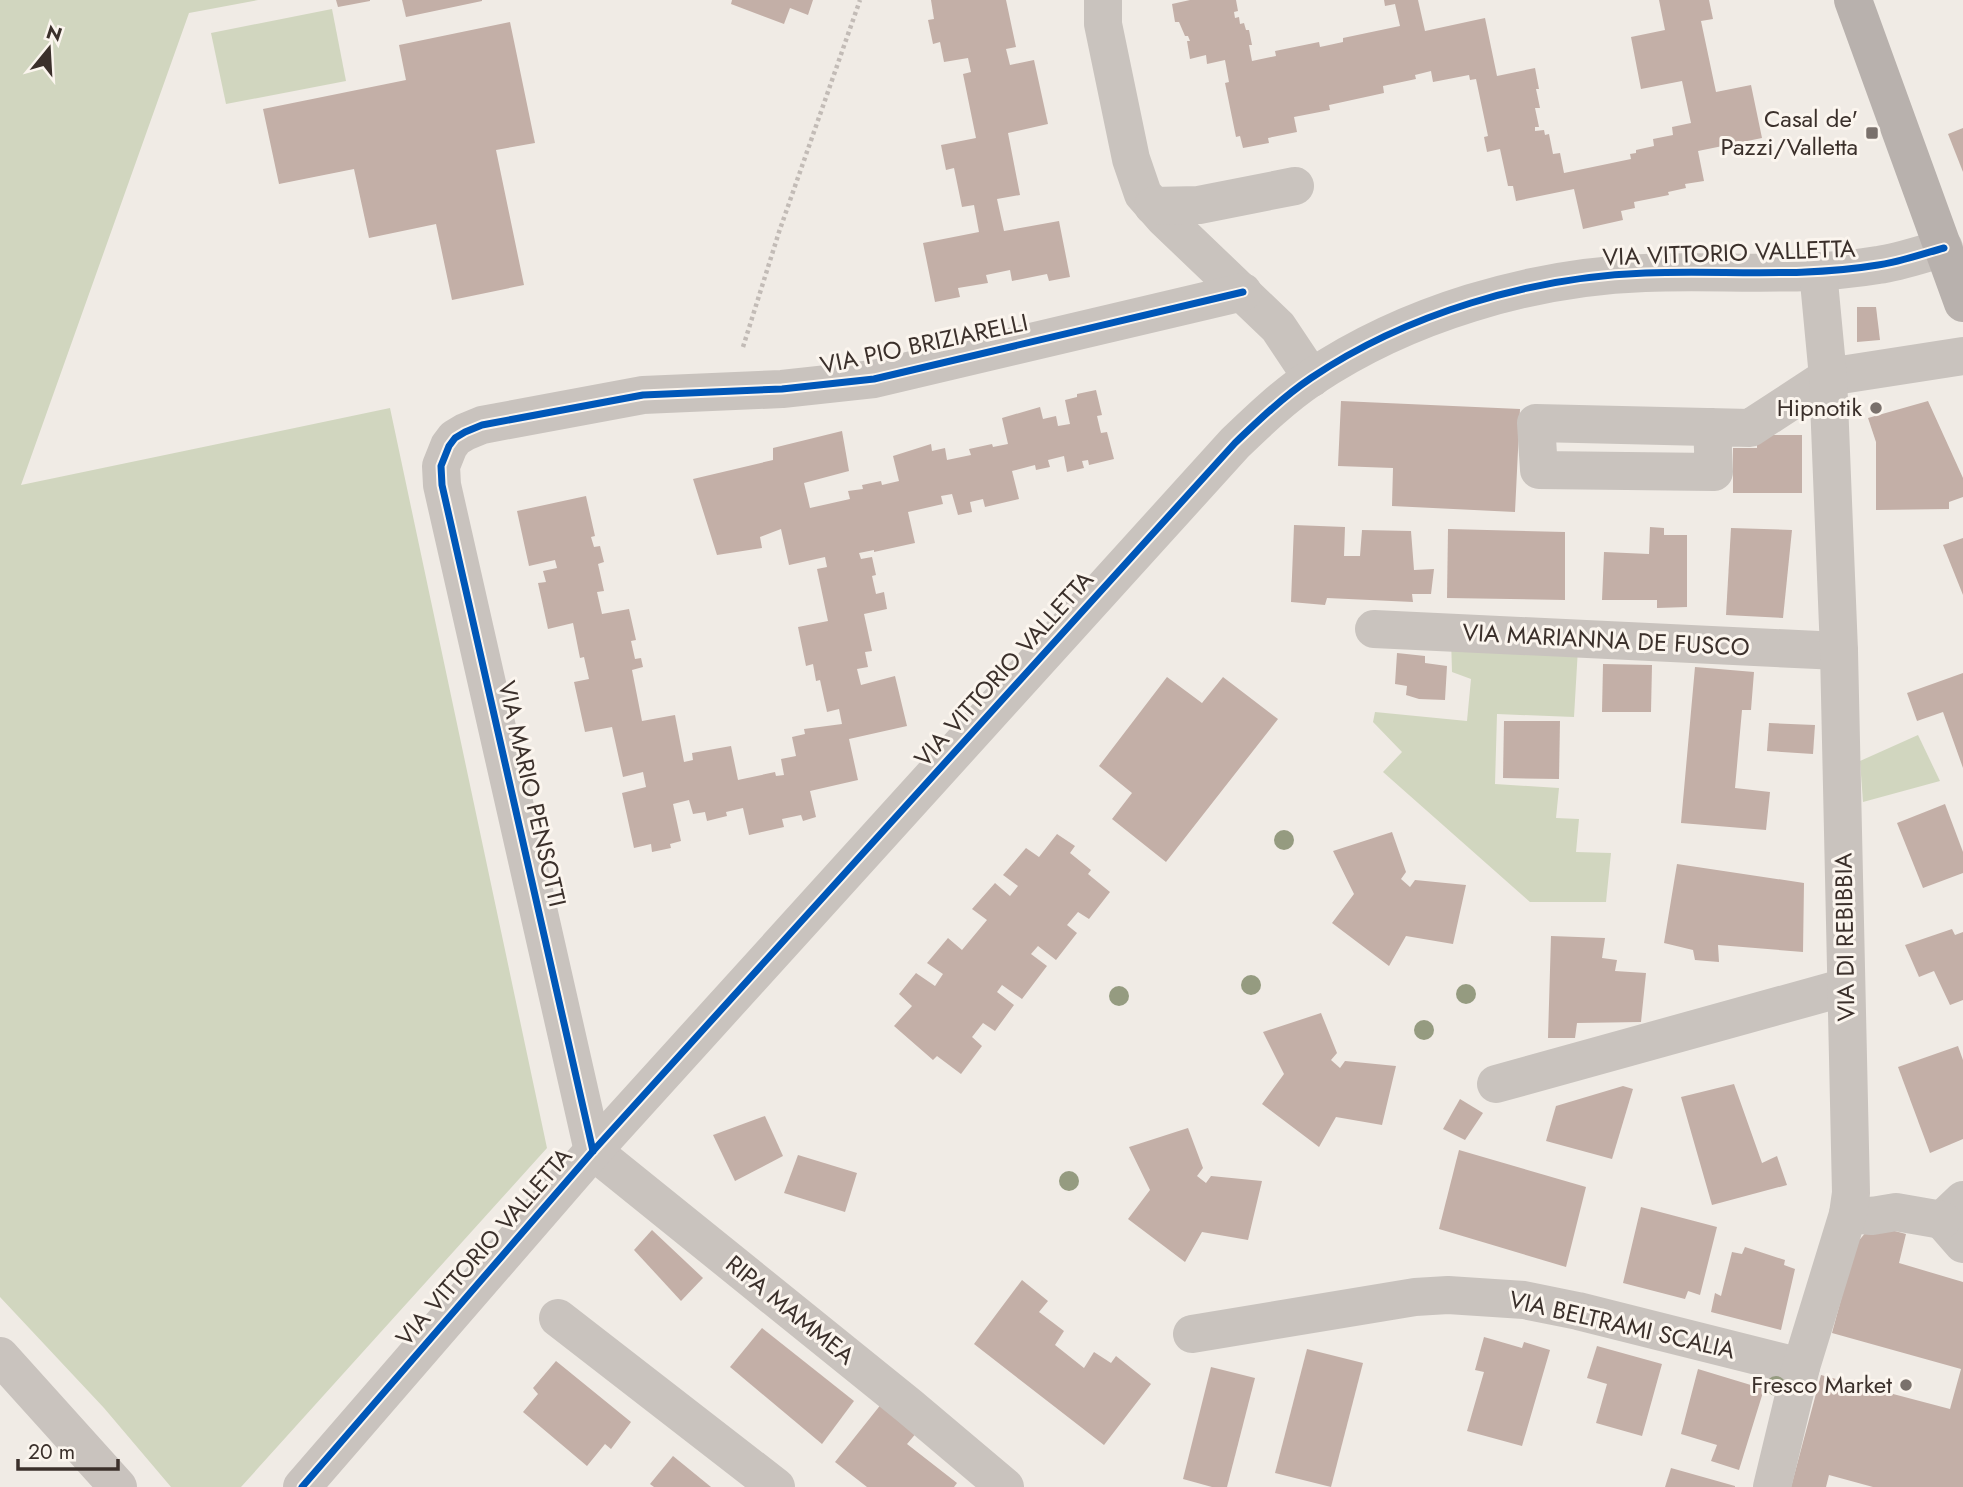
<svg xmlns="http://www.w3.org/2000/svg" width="1963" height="1487" font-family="Jost,sans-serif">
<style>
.green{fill:#d1d6bf}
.building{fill:#c3afa7}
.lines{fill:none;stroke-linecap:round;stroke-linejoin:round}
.path{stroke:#c2bbb6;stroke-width:4.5;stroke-dasharray:3.5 3.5;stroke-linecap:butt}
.minor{stroke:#c9c3be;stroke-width:38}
.major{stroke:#b8b1ad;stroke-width:38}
.cycleway-casing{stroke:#fbf5ee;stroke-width:11}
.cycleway{stroke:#0057b8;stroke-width:7}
.tree{fill:#959b80}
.poi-dot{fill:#7a716c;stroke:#fbf5ee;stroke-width:2.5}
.labels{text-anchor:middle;stroke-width:6;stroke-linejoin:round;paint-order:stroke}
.poi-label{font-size:24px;fill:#3b302b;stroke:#fbf5ee;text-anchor:end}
.street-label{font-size:24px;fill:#3b302b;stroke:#fbf5ee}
</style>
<rect width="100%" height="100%" fill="#f0ebe5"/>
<g class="green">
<polygon points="0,0 258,0 189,13 21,485 390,408 547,1148 241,1487 171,1487 104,1408 0,1297"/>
<polygon points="332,9 346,81 226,104 211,33"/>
<polygon points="1451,638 1578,648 1574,717 1497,714 1495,784 1559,788 1556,818 1579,819 1576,852 1611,853 1606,902 1530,902 1383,772 1402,752 1373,722 1375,712 1467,721 1471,679 1452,672"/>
<polygon points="1918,735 1940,781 1863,802 1860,761"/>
</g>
<g class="building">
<polygon points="336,0 370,0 370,1 338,7"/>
<polygon points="402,0 482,0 482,1 406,17"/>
<polygon points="732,0 813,0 808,15 790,8 784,24 731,4"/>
<polygon points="931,0 1006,0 1016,47 1006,49 1010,65 1034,60 1048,124 1008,133 1020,195 997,199 1004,231 1059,221 1070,277 1049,281 1047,274 1012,281 1010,270 986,275 988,283 958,288 960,297 935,302 923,243 979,232 974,205 962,207 954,168 946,170 941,145 976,138 963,74 971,72 968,58 944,62 940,42 933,44 928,20 934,19"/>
<polygon points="1190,0 1236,0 1238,11 1234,12 1235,18 1239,17 1240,24 1244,23 1246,30 1249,30 1252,45 1249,45 1252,61 1276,56 1275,51 1319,42 1320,47 1343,42 1343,38 1400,26 1395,4 1385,6 1384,0 1418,0 1425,31 1485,18 1497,76 1535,68 1539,89 1536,89 1540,108 1535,108 1539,127 1535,127 1535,131 1544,130 1545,135 1549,134 1553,154 1560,153 1564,173 1631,159 1630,154 1636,153 1636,150 1654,146 1653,139 1673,135 1672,127 1691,123 1682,81 1641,89 1631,37 1665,30 1659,0 1709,0 1713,19 1701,21 1716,92 1751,85 1762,138 1698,151 1704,181 1685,184 1686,188 1668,192 1669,195 1634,202 1635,208 1621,211 1623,220 1583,229 1574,189 1516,201 1513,186 1508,186 1500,149 1487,152 1484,137 1488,136 1476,79 1470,80 1469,75 1433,82 1431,71 1415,75 1416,79 1383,86 1384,93 1329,105 1330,110 1294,117 1297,132 1268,138 1269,143 1243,148 1240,136 1236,137 1225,83 1229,82 1225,60 1207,64 1206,55 1190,59 1187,41 1190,41 1188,36 1185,36 1179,22 1175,22 1172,4"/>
<polygon points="510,22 535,143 496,150 524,285 452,300 436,224 369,238 354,169 279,184 263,109 406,80 399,45"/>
<polygon points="1963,128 1963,172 1948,134"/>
<polygon points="1857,307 1876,307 1880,340 1857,342"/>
<polygon points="1096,390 1102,415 1097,416 1101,433 1107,432 1114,459 1089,465 1088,460 1082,461 1084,468 1067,472 1064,456 1048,460 1050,467 1036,470 1035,465 1012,471 1019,499 985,507 983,499 970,502 972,512 958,515 952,494 941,496 943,504 908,512 915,543 874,552 874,550 859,553 861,559 872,557 876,575 872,576 876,594 884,592 887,609 864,614 872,651 865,652 868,667 857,669 861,685 895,676 907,726 849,739 858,780 810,791 816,817 803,821 801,815 782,819 784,827 749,835 743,808 726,812 727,816 707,821 705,812 693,814 689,800 673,804 681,841 670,844 671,848 652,852 651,844 634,848 622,793 646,787 643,772 623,777 612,727 585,732 574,682 589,679 584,657 580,658 573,623 548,629 538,583 546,582 543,571 557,568 555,560 529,566 517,511 586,496 595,536 591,537 594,547 600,546 604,562 598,564 604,591 597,592 602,614 629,609 636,640 631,641 635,659 641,658 643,667 632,670 642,721 675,715 684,762 693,760 692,753 731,746 738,780 775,772 776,776 784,775 781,759 796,756 792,737 805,734 804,729 842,724 839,709 827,712 820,680 816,681 813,664 806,666 798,627 828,621 817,569 827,567 825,557 789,565 781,529 760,537 762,548 717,555 693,479 773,460 773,448 842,431 849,471 804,483 810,508 850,499 848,491 863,489 862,485 881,481 882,485 899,481 893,456 931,444 932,451 945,448 947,460 971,455 969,449 992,444 993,447 1008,444 1002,418 1040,407 1043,419 1056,416 1058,426 1070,424 1065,400 1077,397 1077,394"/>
<polygon points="1341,401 1520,409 1515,512 1392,506 1393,468 1338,466"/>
<polygon points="1928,401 1963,478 1963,497 1949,502 1949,509 1876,510 1876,442 1868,418"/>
<polygon points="1757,435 1802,435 1802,493 1733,493 1733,448 1757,448"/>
<polygon points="1294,525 1345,527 1344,556 1360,556 1362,530 1411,531 1414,570 1434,569 1431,594 1412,594 1413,602 1327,598 1325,605 1291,602"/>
<polygon points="1650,527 1664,528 1664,535 1687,535 1687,607 1657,608 1657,600 1602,600 1604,552 1649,554"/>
<polygon points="1731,528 1792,530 1783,618 1726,615"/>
<polygon points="1448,529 1565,532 1565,600 1447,598"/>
<polygon points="1963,538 1963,595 1943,545"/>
<polygon points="1397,653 1425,656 1425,663 1447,666 1445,700 1419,699 1406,695 1407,686 1395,684"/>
<polygon points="1603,664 1652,665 1651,712 1602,712"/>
<polygon points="1695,667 1754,672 1751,710 1742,710 1735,788 1770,792 1766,830 1681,823"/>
<polygon points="1963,673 1963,768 1943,712 1917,721 1907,693"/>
<polygon points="1167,677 1202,703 1223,677 1278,719 1166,862 1112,819 1132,793 1099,766"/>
<polygon points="1504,721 1560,721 1559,779 1503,778"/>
<polygon points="1769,723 1815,725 1813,754 1767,751"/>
<polygon points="1945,804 1963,852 1963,873 1923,888 1897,823"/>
<polygon points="1392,832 1406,872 1401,879 1410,887 1415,880 1466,885 1453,944 1406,936 1389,966 1332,923 1354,894 1333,851"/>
<polygon points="1057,834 1075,846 1070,853 1091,870 1088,874 1110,892 1089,919 1078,912 1067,925 1077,933 1056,960 1038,946 1031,954 1047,966 1022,999 1002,985 997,992 1014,1005 995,1031 983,1023 972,1037 982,1046 961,1074 937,1056 933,1060 894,1026 912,1006 899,994 916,973 935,986 943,974 927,963 948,938 962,950 987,920 972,909 995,883 1010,896 1018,886 1003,875 1026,848 1039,857"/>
<polygon points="1677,864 1804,883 1803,952 1718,945 1719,962 1695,960 1693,950 1664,943"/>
<polygon points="1952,929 1955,935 1963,932 1963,1000 1950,1005 1934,971 1919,977 1905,945"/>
<polygon points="1551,936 1605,938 1602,958 1617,960 1615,971 1646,973 1641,1022 1577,1023 1575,1038 1548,1038"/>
<polygon points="1321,1013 1337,1053 1331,1060 1340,1068 1345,1061 1396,1066 1382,1125 1336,1117 1319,1147 1262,1104 1284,1074 1263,1032"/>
<polygon points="1958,1046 1963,1060 1963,1139 1930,1153 1898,1067"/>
<polygon points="1734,1084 1762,1163 1777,1156 1787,1185 1712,1205 1681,1097"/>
<polygon points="1623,1086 1633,1089 1612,1159 1546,1141 1556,1106"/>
<polygon points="1460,1099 1483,1113 1465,1140 1443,1129"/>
<polygon points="765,1116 783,1156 735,1181 713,1135"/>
<polygon points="1188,1128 1203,1168 1197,1176 1206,1183 1211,1176 1262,1181 1248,1240 1202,1232 1185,1262 1128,1219 1150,1190 1129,1147"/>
<polygon points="1459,1150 1586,1187 1566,1267 1439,1229"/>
<polygon points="798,1155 857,1173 845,1212 784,1193"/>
<polygon points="1641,1207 1717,1227 1700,1295 1688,1291 1685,1299 1623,1283"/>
<polygon points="1872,1225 1906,1234 1899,1263 1963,1282 1963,1487 1873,1487 1829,1475 1826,1487 1791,1487 1821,1375 1950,1409 1961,1369 1832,1333 1856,1244"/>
<polygon points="652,1230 703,1278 681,1301 634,1250"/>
<polygon points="1745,1247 1785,1260 1784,1265 1795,1269 1781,1330 1711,1312 1715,1293 1721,1296 1732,1252 1742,1254"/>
<polygon points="1022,1280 1048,1301 1039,1312 1064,1331 1055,1345 1084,1368 1094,1352 1111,1363 1116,1356 1151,1384 1104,1445 974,1344"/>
<polygon points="762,1328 854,1401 822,1444 730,1367"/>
<polygon points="1484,1337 1522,1348 1524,1342 1550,1350 1522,1446 1467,1431 1484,1372 1475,1370"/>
<polygon points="1597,1346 1662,1364 1642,1436 1596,1423 1607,1384 1587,1378"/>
<polygon points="1307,1349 1363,1363 1331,1487 1275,1473"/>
<polygon points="556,1361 631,1422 611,1449 605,1444 587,1466 523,1412 538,1394 533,1388"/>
<polygon points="1211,1367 1255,1378 1227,1487 1212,1487 1183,1479"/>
<polygon points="1698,1369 1764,1389 1739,1470 1711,1461 1717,1445 1681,1434"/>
<polygon points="882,1403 918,1431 907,1444 957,1483 954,1487 867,1487 835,1462"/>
<polygon points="673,1456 711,1487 654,1487 650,1484"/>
<polygon points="1671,1468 1735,1486 1735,1487 1665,1487"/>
</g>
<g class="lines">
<polyline class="path" points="743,347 779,232 860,0"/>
<g class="minor">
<polyline points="1103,0 1103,24 1131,159 1143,194 1164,218 1278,327 1312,378"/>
<polyline points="1153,206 1199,205 1295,186"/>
<polyline points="1712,427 1714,472 1539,470 1536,423 1750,428 1828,377 1963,356"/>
<polyline points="1374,629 1839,651"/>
<polyline points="1496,1084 1846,987"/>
<polyline points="593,1151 442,485 441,466 449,446 455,438 465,432 482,425 643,395 782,389 874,379 1243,292"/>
<polyline points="593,1151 909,1406 1005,1487"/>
<polyline points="1963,1200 1942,1220 1963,1244"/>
<polyline points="1848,1214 1872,1216 1896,1212 1942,1220"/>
<polyline points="558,1318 776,1487"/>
<polyline points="1192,1334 1415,1297 1448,1295 1524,1300 1578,1311 1801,1367"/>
<polyline points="0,1356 118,1487"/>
<path d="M302,1487L593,1151L1235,443C1259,420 1283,397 1311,378C1406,314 1531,277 1645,273C1722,270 1801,278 1878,265C1900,262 1922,254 1944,248"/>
<polyline points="1772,1487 1801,1367 1848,1214 1851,1193 1839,651 1828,377 1818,271"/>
</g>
<polyline class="major" points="1853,0 1963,303"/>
<g class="cycleway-casing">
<g id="cycleway">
<polyline points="593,1151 442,485 441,466 449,446 455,438 465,432 482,425 643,395 782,389 874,379 1243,292"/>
<path d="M302,1487L593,1151L1235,443C1259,420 1283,397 1311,378C1406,314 1531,277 1645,273C1722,270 1801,278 1878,265C1900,262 1922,254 1944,248"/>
</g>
</g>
<use href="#cycleway" class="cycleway"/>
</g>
<g class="tree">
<circle cx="1284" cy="840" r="10"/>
<circle cx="1251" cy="985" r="10"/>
<circle cx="1466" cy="994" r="10"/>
<circle cx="1119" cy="996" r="10"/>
<circle cx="1424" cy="1030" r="10"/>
<circle cx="1069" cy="1181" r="10"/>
<circle cx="1776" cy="1386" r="10"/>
</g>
<g class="poi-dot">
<rect x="1865" y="126" width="14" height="14" rx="3.5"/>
<circle cx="1876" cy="408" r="7"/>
<circle cx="1906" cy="1385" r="7"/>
</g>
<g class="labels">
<g class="poi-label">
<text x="1858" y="127">Casal de'<tspan x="1858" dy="28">Pazzi/Valletta</tspan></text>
<text x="1862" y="416">Hipnotik</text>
<text x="1892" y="1393">Fresco Market</text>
</g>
<g class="street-label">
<text transform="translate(1729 253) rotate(-2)" y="8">VIA VITTORIO VALLETTA</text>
<text transform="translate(924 344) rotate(-12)" y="8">VIA PIO BRIZIARELLI</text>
<text transform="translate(1606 640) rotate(3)" y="8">VIA MARIANNA DE FUSCO</text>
<text transform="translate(1004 669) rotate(-48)" y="8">VIA VITTORIO VALLETTA</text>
<text transform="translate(532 794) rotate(77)" y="8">VIA MARIO PENSOTTI</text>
<text transform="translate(1845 937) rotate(-91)" y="8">VIA DI REBIBBIA</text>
<text transform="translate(484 1247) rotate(-49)" y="8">VIA VITTORIO VALLETTA</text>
<text transform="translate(790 1310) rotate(39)" y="8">RIPA MAMMEA</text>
<text transform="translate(1622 1325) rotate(13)" y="8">VIA BELTRAMI SCALIA</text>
</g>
</g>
<g transform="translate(49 49) rotate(18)" stroke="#fbf5ee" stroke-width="5" paint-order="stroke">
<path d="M0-5L12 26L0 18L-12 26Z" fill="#3b302b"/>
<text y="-10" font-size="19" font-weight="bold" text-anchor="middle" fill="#3b302b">N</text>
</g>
<path d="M18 1459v10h100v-10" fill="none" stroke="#3b302b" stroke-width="3.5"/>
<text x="28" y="1459" font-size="21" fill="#3b302b" stroke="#fbf5ee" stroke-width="5" paint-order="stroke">20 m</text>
</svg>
